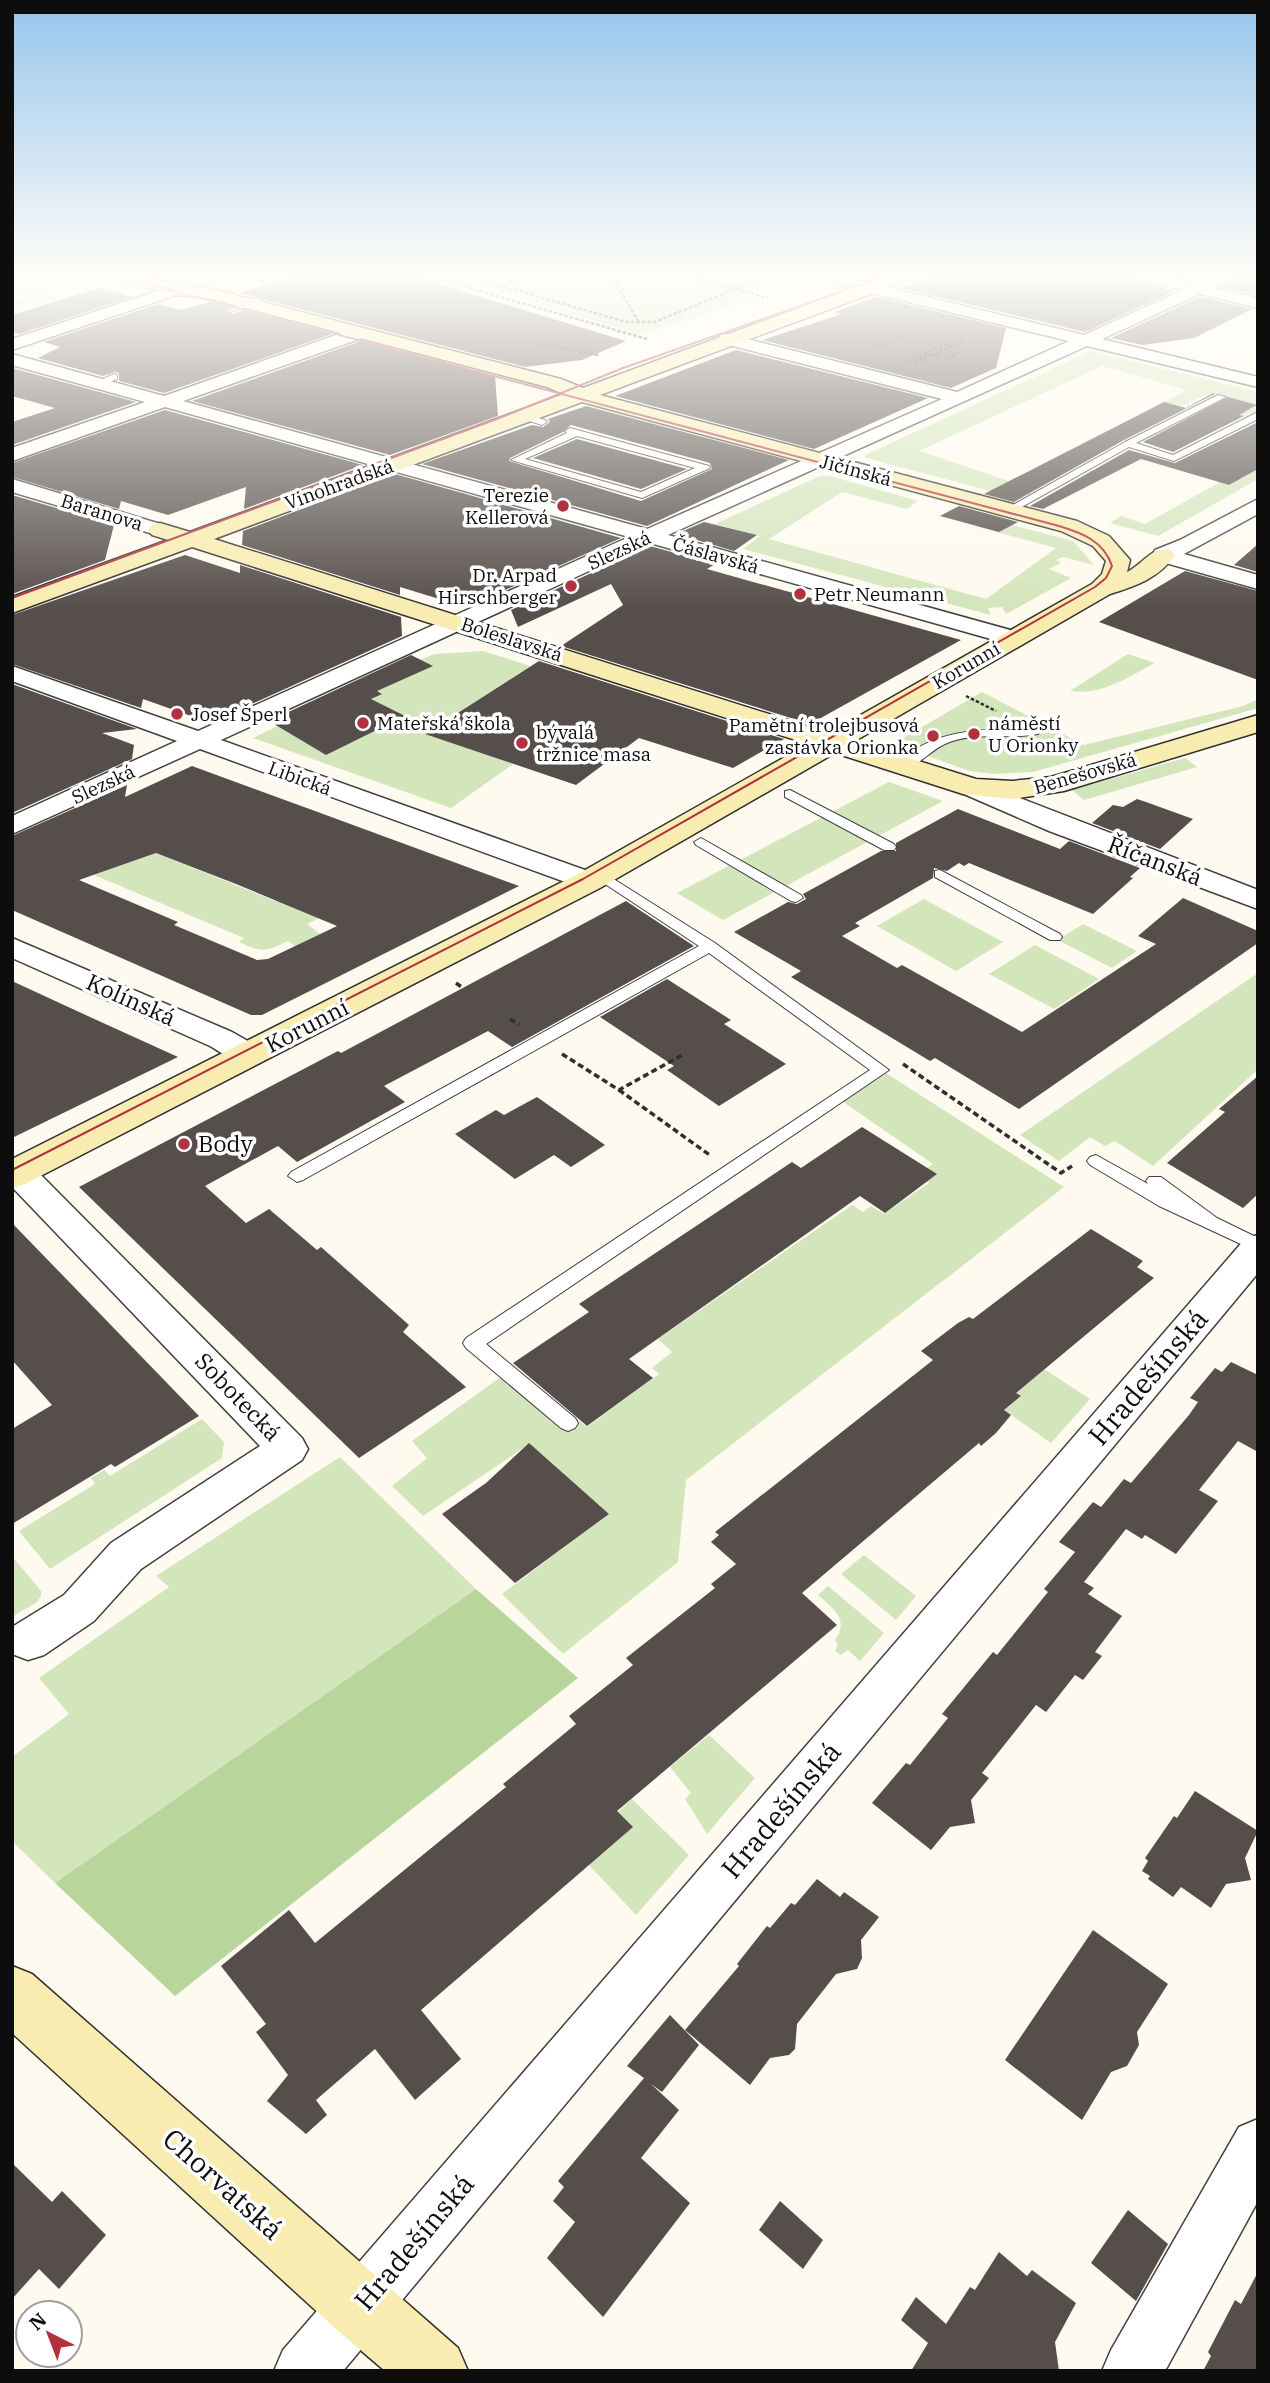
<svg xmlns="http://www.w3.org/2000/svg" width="1270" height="2383" font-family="'IBM Plex Serif',serif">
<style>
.green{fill:#d3e5bb}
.forest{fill:#b8d59c}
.cemetery{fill:#d6dec2}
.building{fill:#554e4b;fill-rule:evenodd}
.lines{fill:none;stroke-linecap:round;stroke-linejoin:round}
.lane-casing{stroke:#404040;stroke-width:2}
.street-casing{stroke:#404040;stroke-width:3}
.secondary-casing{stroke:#2f2f2f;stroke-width:3}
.path-far1{stroke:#2f2f2f;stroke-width:2.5;stroke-dasharray:3.5 2;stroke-linecap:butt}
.path{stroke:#2f2f2f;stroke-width:3.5;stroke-dasharray:6 3.5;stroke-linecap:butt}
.lane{fill:#fff;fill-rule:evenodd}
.street{fill:#fff;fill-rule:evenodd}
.secondary{fill:#f8ecb0;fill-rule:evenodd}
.tram{stroke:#b1313e;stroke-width:2}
.path-bridge{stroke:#2f2f2f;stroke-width:2.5;stroke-dasharray:3.5 2;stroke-linecap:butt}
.poi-dot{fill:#b1313e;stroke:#fff;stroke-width:2.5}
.labels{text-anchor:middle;stroke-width:7;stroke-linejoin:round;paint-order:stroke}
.far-street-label{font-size:19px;fill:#0d0d0d;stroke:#fff}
.far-poi-label{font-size:19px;fill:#0d0d0d;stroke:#fff;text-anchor:start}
.street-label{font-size:23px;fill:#0d0d0d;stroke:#fff}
.poi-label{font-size:23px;fill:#0d0d0d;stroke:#fff;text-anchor:start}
.near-street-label{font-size:28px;fill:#0d0d0d;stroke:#fff}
</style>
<rect width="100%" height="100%" fill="#fefaef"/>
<g class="green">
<polygon points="57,276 88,276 137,291 126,295"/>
<path d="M12,282C21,285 29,283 37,285L32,288L60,296L12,309V298L20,300L29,297L19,294L12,297Z"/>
<polygon points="743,294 756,298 642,335"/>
<polygon points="1091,351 1258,392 1258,411 1246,417 1210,407 1219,403 1247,411 1256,406 1211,393 1180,406 1164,402 1187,390 1102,366 919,451 1033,489 1030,494 1014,490 1009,494 1024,498 1021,499 866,458 865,455"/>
<polygon points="1258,469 1258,479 1158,536 1110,523 1121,516 1145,524 1220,482 1229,485"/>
<polygon points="820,476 830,476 918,501 907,509 842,492 769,539 986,599 1056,548 975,526 986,518 1073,541 1094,565 1063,557 1056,560 1061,563 1049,569 1071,578 1006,614 1002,607 988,608 991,615 743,549 760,536 715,524"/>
<polygon points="483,651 530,666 426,733 513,764 451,808 253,738 278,726 326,755 371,699 382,693 377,691 308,712 432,666 420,660 434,654"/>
<path d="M1128,654L1155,663C1128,677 1101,696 1070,691Z"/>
<polygon points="982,692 1084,745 1243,706 1258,699 1258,708 1033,772 994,774 969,771 898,745 898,741"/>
<polygon points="1185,758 1197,767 1084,800 1072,790"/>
<polygon points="889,782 943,801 723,920 677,893"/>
<path d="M156,853L275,901L321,868L376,891L307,924L320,934L295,946L288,941C265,952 262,953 239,942L244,938L94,875Z"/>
<polygon points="924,899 1003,942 956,971 877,926"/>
<polygon points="1083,924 1137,951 1112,968 1058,940"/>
<polygon points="1035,945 1099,979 1054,1009 989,974"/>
<polygon points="1258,973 1258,1069 1153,1166 1115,1141 1105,1146 1090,1137 1059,1161 1020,1135"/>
<polygon points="881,1070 1064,1187 686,1480 678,1562 563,1654 502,1594 609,1514 529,1444 423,1516 392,1486 427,1458 412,1441 513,1368 587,1427 659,1374 652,1368 672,1352 658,1339 852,1205 863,1212 871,1206 884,1214 929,1183 918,1175 933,1164 839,1099"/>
<polygon points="1044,1369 1090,1399 1051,1443 1004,1410 1021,1397 1015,1393"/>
<polygon points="202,1419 224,1442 222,1458 50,1569 19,1531 95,1484 91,1478 104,1470 110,1476"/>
<polygon points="340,1457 476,1589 55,1883 12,1841 12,1757 69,1714 39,1678 169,1587 156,1576"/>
<polygon points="864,1555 916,1596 896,1620 841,1574"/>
<polygon points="12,1556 41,1591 41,1596 37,1602 12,1617"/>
<path d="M828,1586L884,1633L860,1661L848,1650L841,1655L835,1651L838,1645L835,1640C850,1620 833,1608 818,1595Z"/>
<polygon points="709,1735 755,1778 707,1834 685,1799 691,1793 670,1767"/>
<polygon points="632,1799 689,1855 636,1915 589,1865 618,1812"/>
</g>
<polygon class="forest" points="476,1589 578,1678 175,1996 55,1883"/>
<g class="cemetery">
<polygon points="163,276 250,276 208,288"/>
<polygon points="446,276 788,276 642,335"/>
</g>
<g class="building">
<polygon points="300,276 411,276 626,341 582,360 525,367 239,293"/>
<polygon points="932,276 1135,276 1138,282 1175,291 1085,332 901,288"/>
<polygon points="1238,276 1258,276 1258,295 1221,287"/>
<polygon points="99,288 132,297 19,334 12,332 12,315"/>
<polygon points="876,297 1006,328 996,368 951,388 762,340 842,314 835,312"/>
<polygon points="1200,297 1252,309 1194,338 1142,345 1111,338"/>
<polygon points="210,302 228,306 226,310 234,314 244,310 332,334 164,393 119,381 119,373 115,372 103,376 38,358 60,347 44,342 158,304 181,310"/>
<polygon points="361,341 495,376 498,416 390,455 192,401"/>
<polygon points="736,350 928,398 814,449 615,396"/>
<polygon points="12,368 136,402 12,445 12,422 55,408 12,396"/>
<polygon points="1213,393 1215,394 1124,440 1014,502 984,494 1164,402 1186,408"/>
<polygon points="1228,397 1257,405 1239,415 1244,416 1173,452 1143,442"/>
<path d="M586,406L789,460L647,526L422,464L532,425L543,427L550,422L548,419ZM571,425L710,463L712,469L641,501L509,461L510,458L563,432Z"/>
<polygon points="165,410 363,465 244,509 246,487 168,515 121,501 119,509 12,477 12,463"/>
<polygon points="1258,422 1258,469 1229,485 1141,459 1043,509 1030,506 1129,450 1175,463"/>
<polygon points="577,439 687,469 641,489 533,458"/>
<polygon points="395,474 621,538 503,591 502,588 462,606 400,587 400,595 242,545 243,531"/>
<polygon points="12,495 114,525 105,560 12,594"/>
<polygon points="959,506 1018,522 999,532 940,516"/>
<polygon points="704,522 757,535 734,551 676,534"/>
<polygon points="1258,544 1258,572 1234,565"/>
<polygon points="650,546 715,564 707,569 961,640 810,724 561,646 623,605 611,584 518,627 511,610"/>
<polygon points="185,555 240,573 240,565 401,617 402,636 243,708 239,706 205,721 143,699 141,708 12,664 12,615"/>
<polygon points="1185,571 1258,591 1258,680 1099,622"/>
<polygon points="411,655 433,666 377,691 382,694 371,699 405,716 326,755 269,721"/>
<polygon points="539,661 784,739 733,768 639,738 576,785 425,734"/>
<polygon points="12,684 137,729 102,733 134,745 132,759 12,813"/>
<path d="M192,766L315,811L519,886L262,1015H251L12,910V836L127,785L125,797ZM156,853L236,884L337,926L268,959L257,960L174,925L178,922L79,880Z"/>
<polygon points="1137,799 1146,802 1193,819 1160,849 1092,823 1113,805 1123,807"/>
<polygon points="958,809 1060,849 1069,841 1140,868 1130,877 1133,878 1093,914 969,863 964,866 959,863 947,871 934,868 933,878 855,923 860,926 842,936 897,968 902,965 1022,1032 1156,944 1138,936 1183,898 1258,931 1258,943 1019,1109 935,1058 930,1061 791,977 801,971 734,932 788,902 797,904 806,899 803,894 881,851 896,851 896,843"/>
<polygon points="626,901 694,946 512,1047 488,1031 384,1086 405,1102 297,1162 278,1146 205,1186 246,1223 269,1209 317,1250 321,1247 409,1325 403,1332 466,1387 359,1458 79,1187 338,1051 341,1053"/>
<polygon points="667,979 731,1020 724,1024 786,1064 719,1106 667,1070 674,1066 600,1017"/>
<polygon points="12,981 90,1017 178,1057 12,1138"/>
<polygon points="1258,1076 1258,1194 1243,1208 1167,1163 1225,1112 1219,1109"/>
<polygon points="537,1097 605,1145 571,1167 554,1155 515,1179 455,1134 496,1110 504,1115"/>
<polygon points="862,1127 937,1174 885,1213 860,1196 629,1359 653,1378 587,1426 513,1363 589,1312 579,1304 792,1162 801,1168"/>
<polygon points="12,1223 199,1416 115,1467 111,1464 12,1524 12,1429 52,1405 12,1360"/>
<polygon points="1091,1229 1143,1261 1137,1267 1154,1278 1016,1393 1021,1396 1004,1410 1011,1415 996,1433 981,1446 979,1443 802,1593 837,1625 617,1811 633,1827 421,2010 461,2059 415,2100 375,2049 316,2100 327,2115 306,2134 267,2101 288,2075 256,2032 266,2024 221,1966 289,1910 315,1943 506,1787 503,1784 576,1724 569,1716 633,1665 626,1658 715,1588 711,1584 736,1564 711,1542 719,1535 715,1532 933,1360 921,1351 958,1323 969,1317 973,1319"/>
<polygon points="1231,1362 1258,1375 1258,1452 1238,1441 1199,1490 1218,1501 1176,1554 1145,1535 1142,1539 1126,1529 1084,1582 1094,1588 1088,1594 1122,1616 1095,1652 1102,1656 1083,1680 1075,1675 1046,1712 1036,1705 982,1773 989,1778 971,1800 975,1823 950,1827 931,1850 872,1803 906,1763 910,1765 948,1718 942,1714 993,1652 997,1655 1048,1592 1044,1589 1075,1552 1059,1542 1093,1502 1101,1507 1124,1479 1131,1483 1189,1415 1198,1402 1190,1398 1215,1368 1222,1372"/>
<polygon points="529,1443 609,1514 515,1583 442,1514 486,1483"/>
<polygon points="1195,1791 1258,1831 1245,1858 1251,1880 1226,1884 1211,1908 1181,1887 1173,1897 1148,1879 1150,1876 1142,1871 1148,1861 1145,1858 1174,1816 1177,1818"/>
<polygon points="817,1879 840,1897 844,1892 879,1917 861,1940 862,1958 857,1969 836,1974 797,2024 795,2049 789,2055 770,2058 750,2085 685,2030 739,1966 737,1964 767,1926 770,1928 791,1903 795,1905"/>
<polygon points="1093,1930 1168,1984 1137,2032 1139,2045 1127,2066 1111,2072 1082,2120 1005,2060"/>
<polygon points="670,2015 699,2045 662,2092 651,2084 679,2110 641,2158 690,2203 603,2317 547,2258 575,2222 553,2201 564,2187 558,2181 644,2078 627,2066"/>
<polygon points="12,2163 52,2202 62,2191 106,2235 59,2289 39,2269 12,2299"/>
<polygon points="780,2201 823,2240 803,2269 759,2230"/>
<polygon points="1128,2210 1168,2244 1136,2301 1091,2263"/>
<polygon points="999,2252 1027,2276 1032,2270 1076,2303 1055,2342 1059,2371 911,2371 928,2343 901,2320 916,2297 946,2324 970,2287 975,2290"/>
<polygon points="1258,2272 1258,2371 1203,2371 1211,2356 1208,2352 1235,2300 1241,2304"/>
</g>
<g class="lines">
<g class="lane-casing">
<g id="lane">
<polygon points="255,298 262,300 235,311 228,309"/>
<polygon points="114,374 117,375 117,379 97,387 92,384"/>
<polygon points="1218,395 1226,397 1136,443 1173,455 1258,412 1258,419 1174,461 1129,447 1013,512 1004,510 1125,442"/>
<polygon points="526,414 545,420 547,422 542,425 523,419 521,417"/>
<path d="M570,428L709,466L710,468L642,498L511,460L567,433L565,431ZM577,436L695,468L641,492L525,459Z"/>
<path d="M1034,727L1040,731L1038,734C1009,740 973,731 945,744C930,750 914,772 897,769L895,766C932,727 985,730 1034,727Z"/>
<polygon points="790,790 894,844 896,847 894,850 884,850 785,797 785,791"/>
<polygon points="701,838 801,895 803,898 796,902 791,901 696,845 694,842"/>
<polygon points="940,870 1060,934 1062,937 1060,940 1050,940 935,877 935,871"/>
<polygon points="601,871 715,943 889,1070 486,1344 575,1418 578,1423 575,1428 568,1431 561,1428 466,1348 463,1343 466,1338 870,1070 709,953 303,1180 297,1182 288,1176 291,1172 699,946 596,878 594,875"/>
<polygon points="1096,1155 1148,1184 1146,1181 1149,1177 1161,1177 1217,1218 1258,1238 1258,1252 1159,1206 1090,1165 1087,1161 1090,1157"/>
</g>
</g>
<g class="street-casing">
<g id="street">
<polygon points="1137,276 1167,276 1197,284 1213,276 1235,276 1214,288 1258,298 1258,308 1200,294 1102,339 1258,377 1258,387 1087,346 668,535 1021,633 1025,638 1021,643 1005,643 650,543 221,740 599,875 603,881 599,887 589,890 579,887 200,749 12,834 12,816 177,741 12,681 12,666 198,731 629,537 165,407 12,461 12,448 145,402 12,365 12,354 164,396 353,329 365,329 368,333 365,337 183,401 647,529 942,399 721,343 718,339 721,335 727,334 957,392 1069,341 838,285 836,282 838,279 844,277 1084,335 1183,290 1139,279"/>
<polygon points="176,285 184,290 182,293 12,350 12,339"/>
<polygon points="12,479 167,526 171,530 167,534 160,536 12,492"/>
<polygon points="1258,499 1258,514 1184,554 1258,575 1258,589 1155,560 1152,555 1155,550 1180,540"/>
<polygon points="973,780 1258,890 1258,909 1049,831 964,794 960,788 964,782"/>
<path d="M12,938L232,1032L260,1048L265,1055L260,1062C240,1067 227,1056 210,1046L12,958Z"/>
<polygon points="18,1160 30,1164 302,1438 308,1449 302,1460 141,1569 94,1621 44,1655 28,1660 12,1654 12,1627 64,1595 111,1543 260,1446 12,1187 12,1162"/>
<polygon points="1258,1235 1258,1273 343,2371 274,2371 283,2350 1245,1239"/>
<polygon points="1258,2119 1258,2201 1165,2371 1102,2371 1111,2350 1239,2127"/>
</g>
</g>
<g class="secondary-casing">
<g id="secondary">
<path d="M117,276C148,276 177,285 208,288L561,379L583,388L885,276H910L908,280L600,395L1077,521L1109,536L1130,560L1127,572C1143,564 1153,545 1171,550L1175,555C1159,578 1136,586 1110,594L855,741L976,779L1012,781L1051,777L1258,715V732L1064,791L1012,799L963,794L835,753L600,888L25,1184L12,1188V1159L578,874L808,744L192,547L12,613V597L168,540L152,535L148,530L152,525L160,523L190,532L564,394L547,387L207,298L176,295L119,280ZM582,402L1061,531L1093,546L1106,561L1102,574L1092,584L829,733L214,539Z"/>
<polygon points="12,1966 32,1974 458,2348 468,2371 385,2371 336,2329 12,2033"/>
</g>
</g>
<g class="path-far1">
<polyline points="89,276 101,280"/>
<polyline points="427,276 647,339"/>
<polyline points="467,276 626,322 655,322 767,276"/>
<polyline points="612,276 639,323"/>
<polyline points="687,276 768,298"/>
<polyline points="260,281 278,276"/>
<polyline points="499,286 529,276"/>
<polyline points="541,343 598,355"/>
<polyline points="876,348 910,332"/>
<polyline points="948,360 958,353"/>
<polyline points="909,361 958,339"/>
<polyline points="914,363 964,341"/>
<polyline points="966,696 996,711"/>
<polyline points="1053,740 1077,752"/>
</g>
<g class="path">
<polyline points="456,983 463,988"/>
<polyline points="510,1019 519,1025"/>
<polyline points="562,1054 619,1090 684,1054"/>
<polyline points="903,1064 1061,1173 1072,1166"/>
<polyline points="619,1090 711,1156"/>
</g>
<use href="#lane" class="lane"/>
<use href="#street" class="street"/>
<use href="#secondary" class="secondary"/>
<g class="tram">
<polyline points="12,598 497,419 623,368 886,276"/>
<path d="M12,1170L583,879L1095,587L1106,578L1112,566C1104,541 1082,533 1059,526L117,276"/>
</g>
<polyline class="path-bridge" points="926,354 942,356"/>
</g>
<linearGradient id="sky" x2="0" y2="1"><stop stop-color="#95c5ec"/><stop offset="0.45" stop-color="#fffdf8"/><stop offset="1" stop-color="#fffdf8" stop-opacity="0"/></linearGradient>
<rect width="1270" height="610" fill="url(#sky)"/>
<g class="poi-dot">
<circle cx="563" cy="506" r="7"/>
<circle cx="571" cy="586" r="7"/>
<circle cx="800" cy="594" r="7"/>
<circle cx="177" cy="714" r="7"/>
<circle cx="363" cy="723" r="7"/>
<circle cx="974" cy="734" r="7"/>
<circle cx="933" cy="736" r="7"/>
<circle cx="522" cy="743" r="7"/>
<circle cx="184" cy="1144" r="7"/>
</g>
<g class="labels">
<g class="far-street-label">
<text transform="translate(856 470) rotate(15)" y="7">Jičínská</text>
<text transform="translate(339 484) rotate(-20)" y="7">Vinohradská</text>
<text transform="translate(102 512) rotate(17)" y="7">Baranova</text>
<text transform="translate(619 550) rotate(-25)" y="7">Slezská</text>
<text transform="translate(716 555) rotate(16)" y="7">Čáslavská</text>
<text transform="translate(512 639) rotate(18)" y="7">Boleslavská</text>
<text transform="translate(966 665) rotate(-30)" y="7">Korunní</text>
<text transform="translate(1085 773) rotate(-16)" y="7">Benešovská</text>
<text transform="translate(300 778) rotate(20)" y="7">Libická</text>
<text transform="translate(103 784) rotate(-25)" y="7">Slezská</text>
</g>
<g class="far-poi-label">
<text x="549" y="502" text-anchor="end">Terezie<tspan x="549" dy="22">Kellerová</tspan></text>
<text x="557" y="582" text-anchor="end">Dr. Arpad<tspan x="557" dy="22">Hirschberger</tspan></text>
<text x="814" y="601">Petr Neumann</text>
<text x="191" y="721">Josef Šperl</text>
<text x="377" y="730">Mateřská škola</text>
<text x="988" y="730">náměstí<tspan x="988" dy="22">U Orionky</tspan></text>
<text x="919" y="732" text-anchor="end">Pamětní trolejbusová<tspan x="919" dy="22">zastávka Orionka</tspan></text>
<text x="536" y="739">bývalá<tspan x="536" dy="22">tržnice masa</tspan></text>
</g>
<g class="street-label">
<text transform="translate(1155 861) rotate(21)" y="8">Říčanská</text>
<text transform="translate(131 1000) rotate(24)" y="8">Kolínská</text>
<text transform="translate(307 1026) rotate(-27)" y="8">Korunní</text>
<text transform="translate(238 1397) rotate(46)" y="8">Sobotecká</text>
</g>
<g class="poi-label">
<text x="198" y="1152">Body</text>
</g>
<g class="near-street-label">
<text transform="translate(1148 1377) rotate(-50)" y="10">Hradešínská</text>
<text transform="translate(781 1810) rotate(-50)" y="10">Hradešínská</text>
<text transform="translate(223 2184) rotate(42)" y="10">Chorvatská</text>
<text transform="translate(414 2242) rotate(-50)" y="10">Hradešínská</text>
</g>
</g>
<rect width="1270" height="2383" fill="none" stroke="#0d0d0d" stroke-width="28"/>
<g transform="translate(49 2334) rotate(318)"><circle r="33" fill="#ffffff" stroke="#9e9e9e" stroke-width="2"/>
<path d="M0-5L12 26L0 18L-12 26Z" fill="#b1313e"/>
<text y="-10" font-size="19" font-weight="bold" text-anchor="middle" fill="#0d0d0d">N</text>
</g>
</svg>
